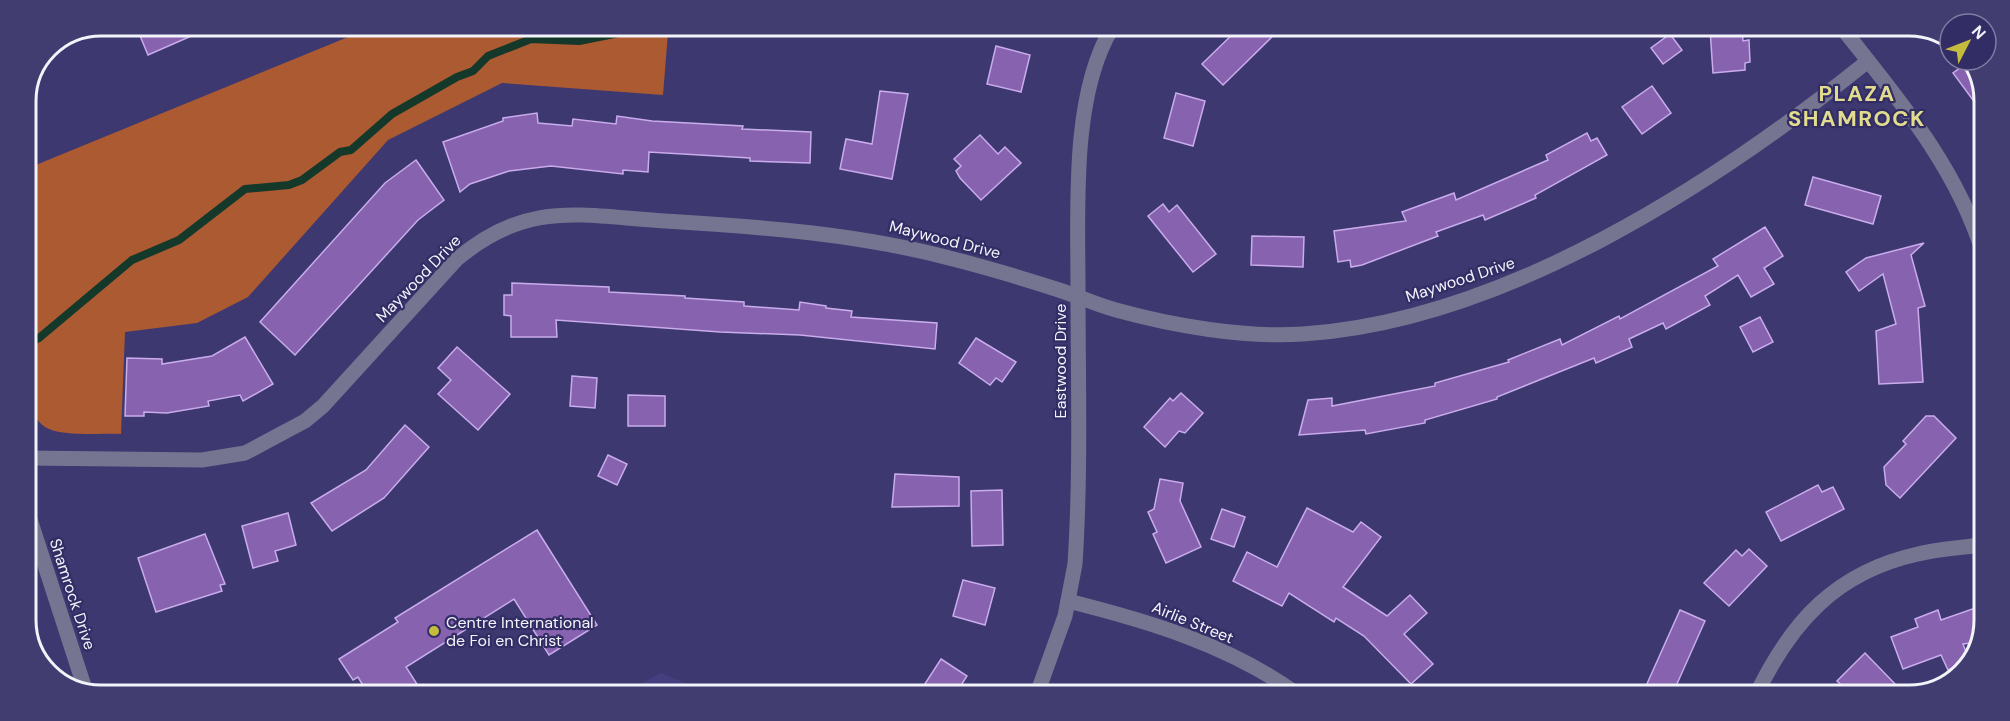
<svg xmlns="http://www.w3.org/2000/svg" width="2010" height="721" font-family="'DM Sans',sans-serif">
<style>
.built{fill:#463f7f}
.forest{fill:#ac5a31}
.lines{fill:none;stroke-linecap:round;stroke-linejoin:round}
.stream{stroke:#14382a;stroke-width:8}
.building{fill:#8762af;stroke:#c9acec;stroke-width:1.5}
.minor{stroke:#757591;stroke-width:15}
.poi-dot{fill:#c5bc3d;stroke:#332d65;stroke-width:2}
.labels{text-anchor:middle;stroke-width:4.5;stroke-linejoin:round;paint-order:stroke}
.street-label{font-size:16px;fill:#f3f3fa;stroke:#332d65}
.poi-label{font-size:16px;fill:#f3f3fa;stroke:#332d65;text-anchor:start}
.district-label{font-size:22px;font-weight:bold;letter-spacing:1.5px;fill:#e2dd8e;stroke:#332d65}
.rim{fill:none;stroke:#f3f3fa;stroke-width:3}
</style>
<rect width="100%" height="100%" fill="#3d3870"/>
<polygon class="built" points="661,673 709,693 623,693"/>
<path class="forest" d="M375,26L680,27L668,33L663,95L502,83L388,140L248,297L197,323L125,332L121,434C102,433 61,437 45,427C34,420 30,406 26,395V169Z"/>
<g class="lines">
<polyline class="stream" points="26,344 39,338 132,260 179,240 245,189 289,185 302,180 340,152 351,150 392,114 457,77 473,71 488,56 531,39 579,41 619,33 630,27"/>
</g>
<g class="building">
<polygon points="136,26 214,26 148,55"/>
<polygon points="1239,28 1281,28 1223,85 1202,64"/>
<polygon points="1710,29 1742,29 1743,41 1749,40 1750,62 1745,63 1745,70 1713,73"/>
<polygon points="1670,34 1682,50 1663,64 1651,48"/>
<polygon points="996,46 1030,55 1021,92 987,84"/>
<polygon points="1971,60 1984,96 1984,115 1953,73"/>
<polygon points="1652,86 1671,113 1642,134 1622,107"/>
<polygon points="880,91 908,94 892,179 840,169 846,139 872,144"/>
<polygon points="1176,93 1205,101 1193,146 1164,138"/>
<polygon points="537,113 538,123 572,126 573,119 616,124 617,116 652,121 743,126 742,129 811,132 810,163 750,161 750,158 649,152 648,172 623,170 623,174 551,166 509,171 470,184 460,192 443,142 503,121 503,118"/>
<polygon points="1587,133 1591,141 1597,138 1607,155 1535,195 1536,198 1485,220 1483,215 1436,232 1438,236 1362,265 1351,267 1350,260 1338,262 1334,231 1406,221 1402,212 1454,193 1456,200 1548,160 1546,155"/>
<polygon points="980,135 998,154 1005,147 1021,163 981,200 960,178 956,171 961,166 954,159"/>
<polygon points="416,160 444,200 418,220 295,355 260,322 385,183"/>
<polygon points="1813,177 1881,196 1873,224 1805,205"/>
<polygon points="1163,204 1169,212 1177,205 1216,254 1193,272 1148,216"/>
<polygon points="1765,227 1783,256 1764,268 1774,284 1751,297 1738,275 1705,296 1710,305 1666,329 1663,323 1629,339 1632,347 1596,363 1594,358 1497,397 1497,399 1425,420 1425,423 1366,434 1365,430 1299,435 1308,400 1332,398 1332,406 1435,386 1435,383 1509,362 1508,360 1560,339 1562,345 1619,316 1620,319 1718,266 1713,259"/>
<polygon points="1252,236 1304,237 1303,267 1251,265"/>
<polygon points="1924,243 1911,255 1925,306 1918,308 1923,382 1879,384 1876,331 1896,324 1883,274 1859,291 1846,272 1866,258"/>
<polygon points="512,283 609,287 609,292 685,296 685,298 744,302 744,306 799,310 800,302 826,306 826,308 852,311 851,317 937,323 935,349 800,335 720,332 556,320 557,337 511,337 511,316 504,315 504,295 512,295"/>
<polygon points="1760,317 1773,342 1753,352 1740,327"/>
<polygon points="245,337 273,384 243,401 240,395 208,401 209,406 167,413 144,412 144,416 125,416 127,358 162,359 162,364 212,356"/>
<polygon points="976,338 1016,362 1002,382 996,378 990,385 959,363"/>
<polygon points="457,347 510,394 478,430 438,394 451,380 438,368"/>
<polygon points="572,376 597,378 595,408 570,406"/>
<polygon points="1181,393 1203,413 1185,433 1179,431 1165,447 1144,427 1170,398 1173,401"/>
<polygon points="628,395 665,396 665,426 628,426"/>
<polygon points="1926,416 1934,416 1956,438 1900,498 1886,485 1884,467 1906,444 1903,441"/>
<polygon points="405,425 429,447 384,498 332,531 311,503 366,470"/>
<polygon points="608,455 627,464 617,485 598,476"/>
<polygon points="895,474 959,477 959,506 892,507"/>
<polygon points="1160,479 1183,483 1180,501 1201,547 1166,563 1153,534 1157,532 1148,512 1154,509"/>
<polygon points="1818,485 1822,492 1833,487 1844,509 1781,541 1766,512"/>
<polygon points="1002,490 1003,545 972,546 971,491"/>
<polygon points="1307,508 1353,532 1361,522 1381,537 1343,587 1387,616 1410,595 1427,613 1404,634 1433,664 1411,684 1364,636 1336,618 1334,622 1289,593 1282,606 1233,581 1247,552 1277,567"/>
<polygon points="1222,509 1245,517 1234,547 1211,539"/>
<polygon points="288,513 296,545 275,551 278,561 253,568 242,526"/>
<polygon points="537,530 597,625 549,655 514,599 406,667 422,692 367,692 358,677 353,680 339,659 398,622 395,618"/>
<polygon points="205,534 225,584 220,585 222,591 156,612 138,558"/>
<polygon points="1749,549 1767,566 1729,606 1704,583 1736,550 1742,556"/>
<polygon points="963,580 995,588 985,625 953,616"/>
<polygon points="1981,606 1981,642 1963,644 1969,660 1967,663 1948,670 1941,655 1903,669 1891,637 1918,627 1915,619 1938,610 1941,620"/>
<polygon points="1680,610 1705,621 1672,695 1642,695"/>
<polygon points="1865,653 1896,685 1887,695 1852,695 1837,681"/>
<polygon points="941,659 967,676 956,693 919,693"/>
</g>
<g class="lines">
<g class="minor">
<path d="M1843,29C1899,100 1956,166 1983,253"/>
<path d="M26,458L202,460L245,453L305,421L323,406L457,259C529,199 580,216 665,221C764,227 861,234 957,260C992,269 1025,279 1059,290C1078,296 1097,305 1116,310C1174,326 1244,338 1303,334C1504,321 1715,184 1868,61"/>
<polyline points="26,507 86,692"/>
<path d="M1068,601C1148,621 1229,645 1297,694"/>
<path d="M1037,694L1065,616L1075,564C1081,472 1078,379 1078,287C1078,210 1071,95 1112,28"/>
<path d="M1756,695C1791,622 1836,572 1918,554C1938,549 1960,548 1981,545"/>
</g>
</g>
<circle class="poi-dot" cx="434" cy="631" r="6"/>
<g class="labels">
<g class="street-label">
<text transform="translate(945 239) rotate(14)" y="6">Maywood Drive</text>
<text transform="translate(418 278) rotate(-46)" y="6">Maywood Drive</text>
<text transform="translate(1460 279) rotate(-18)" y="6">Maywood Drive</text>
<text transform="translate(1060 361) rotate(-90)" y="6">Eastwood Drive</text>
<text transform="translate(73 594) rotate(72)" y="6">Shamrock Drive</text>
<text transform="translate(1193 622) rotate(22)" y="6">Airlie Street</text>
</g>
<g class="poi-label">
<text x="446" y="628">Centre International<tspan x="446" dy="18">de Foi en Christ</tspan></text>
</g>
<g class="district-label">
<text x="1857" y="101">PLAZA<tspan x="1857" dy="25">SHAMROCK</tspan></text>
</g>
</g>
<path d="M0 0H2010V721H0ZM101 36H1909A65 65 0 0 1 1974 101V620A65 65 0 0 1 1909 685H101A65 65 0 0 1 36 620V101A65 65 0 0 1 101 36Z" fill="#423d71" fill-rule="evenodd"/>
<path class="rim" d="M101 36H1909A65 65 0 0 1 1974 101V620A65 65 0 0 1 1909 685H101A65 65 0 0 1 36 620V101A65 65 0 0 1 101 36Z"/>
<g transform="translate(1968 42) rotate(48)"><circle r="28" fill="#332d65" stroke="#807ca1" stroke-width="1.5"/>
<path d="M0-4.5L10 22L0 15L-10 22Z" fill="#c5bc3d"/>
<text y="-9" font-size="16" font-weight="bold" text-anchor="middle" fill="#f3f3fa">N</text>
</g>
</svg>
